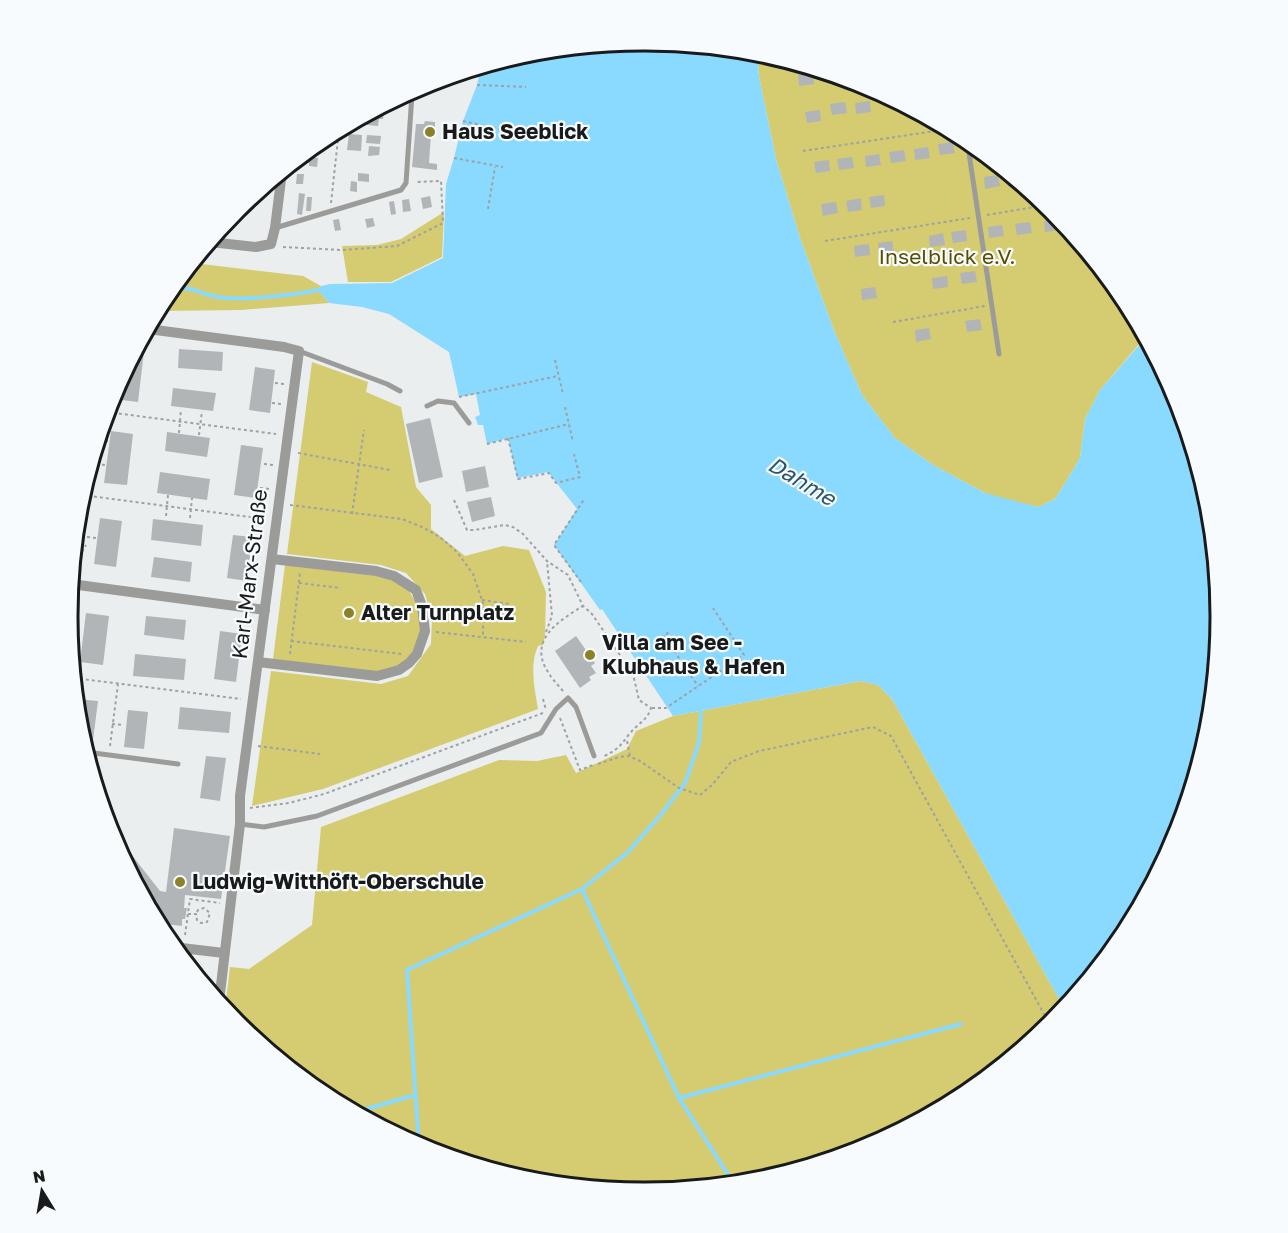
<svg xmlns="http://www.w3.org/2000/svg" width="1288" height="1233" font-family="'Golos Text',sans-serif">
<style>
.green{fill:#d5cb70}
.water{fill:#8ad9ff}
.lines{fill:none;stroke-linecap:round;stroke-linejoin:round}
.stream{stroke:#8ad9ff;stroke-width:4}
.building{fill:#b1b5b7}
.path{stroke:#9fa2a3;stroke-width:2;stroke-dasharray:3 3;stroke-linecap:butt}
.lane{stroke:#9b9b9a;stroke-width:5}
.street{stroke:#9b9b9a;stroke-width:10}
.poi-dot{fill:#8c8129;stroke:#f7fbfd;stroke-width:2}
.labels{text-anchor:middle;stroke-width:4.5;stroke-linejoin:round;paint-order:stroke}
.poi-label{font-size:21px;font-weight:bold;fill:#191a1b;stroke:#f7fbfd;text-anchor:start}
.park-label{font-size:21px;fill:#574e00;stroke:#f7fbfd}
.street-label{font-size:21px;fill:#191a1b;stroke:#f7fbfd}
.water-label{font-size:22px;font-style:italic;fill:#2a566b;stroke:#f7fbfd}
.rim{fill:none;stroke:#191a1b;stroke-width:3}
</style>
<rect width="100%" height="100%" fill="#eaeeef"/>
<g class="green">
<polygon points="757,52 865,84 964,138 1052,209 1123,297 1142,333 1141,342 1100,390 1085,419 1080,458 1067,480 1055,499 1038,507 1010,502 985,493 933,465 895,438 862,395 835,333 800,238 776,159 759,77"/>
<polygon points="444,212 442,257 391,282 348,282 342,246 377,245 401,239"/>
<polygon points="193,263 303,276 321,286 318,290 329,303 242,310 157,311 165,296"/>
<path d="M312,362L368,382L366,392L401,407L416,487L431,505V529L465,556L503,546L529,550L546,592L545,635L543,645L538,646C529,665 535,690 538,709L323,789L252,806L271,671L381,684L408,676L431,644L432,618L425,594L406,573L381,565L287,554Z"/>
<polygon points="285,565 393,578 409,591 417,604 422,622 419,640 411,655 398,667 380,673 273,659"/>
<polygon points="860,681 878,685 892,699 1064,1008 1051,1024 964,1096 864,1149 756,1181 644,1192 531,1181 423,1149 324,1095 236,1024 225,1009 230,967 249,969 312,925 321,827 499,760 537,761 566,755 576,773 627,749 636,731 673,716"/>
</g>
<polygon class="water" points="644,41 757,52 759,77 776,159 800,238 835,333 862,395 895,438 933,465 985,493 1038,507 1055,499 1067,480 1080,458 1085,419 1100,390 1141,343 1142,333 1176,396 1209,504 1220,617 1209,729 1176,837 1123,937 1064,1008 892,699 878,685 860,681 673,716 602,609 600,610 554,545 577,509 548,472 517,478 508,438 487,444 483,425 478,425 475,417 480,415 476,394 459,397 449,352 389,314 362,307 329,303 318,290 321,286 330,284 392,283 443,258 446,184 454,158 463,121 477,85 481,67 532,52"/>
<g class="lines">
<g class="stream">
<path d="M173,287C194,287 200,294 218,297C242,301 294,295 318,290"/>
<polyline points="582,889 679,1098 734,1184"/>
<polyline points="679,1098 961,1024"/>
<polyline points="356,1112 415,1095"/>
<polyline points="419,1146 407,970 582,889 627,853 659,817 685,783 699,743 701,712"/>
</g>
</g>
<g class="building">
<polygon points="813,73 814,84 799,86 798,75"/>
<polygon points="826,73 835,76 844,78 827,81"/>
<polygon points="870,101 871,112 856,114 855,103"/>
<polygon points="845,102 847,113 832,115 830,104"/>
<polygon points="375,110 384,111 383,119 379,119 378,126 367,125 368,118 366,118 366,115"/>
<polygon points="820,110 821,121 807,123 805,112"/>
<polygon points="425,121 435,122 435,134 431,134 429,163 437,164 437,170 412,167 416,124 424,124"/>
<polygon points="349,134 362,135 361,151 347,150"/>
<polygon points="367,135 381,136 380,144 366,143"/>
<polygon points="321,140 328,141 326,150 319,149"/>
<polygon points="953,142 955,153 940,155 938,144"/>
<polygon points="369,146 380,147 379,155 368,156"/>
<polygon points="928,147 930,158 915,160 914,149"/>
<polygon points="904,150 906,161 891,163 889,152"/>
<polygon points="879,154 881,165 866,167 865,156"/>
<polygon points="301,156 318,158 317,167 309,166 309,163 295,161"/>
<polygon points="852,157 854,168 839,170 837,159"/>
<polygon points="829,160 830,171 816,173 814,162"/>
<polygon points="358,173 369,174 369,182 358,181"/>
<polygon points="297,174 304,174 303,184 296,184"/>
<polygon points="998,175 1000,186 985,189 984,177"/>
<polygon points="1010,175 1022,185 1008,187 1007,176"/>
<polygon points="351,181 357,182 357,192 350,191"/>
<polygon points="299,193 305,194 302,215 297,214"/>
<polygon points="884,195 885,206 871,208 869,197"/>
<polygon points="430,196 432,207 423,209 421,198"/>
<polygon points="307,197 312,197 311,211 306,211"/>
<polygon points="861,198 862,210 848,212 846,201"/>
<polygon points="409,199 411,211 403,212 402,200"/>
<polygon points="394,201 396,214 391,215 389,202"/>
<polygon points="836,202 838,213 823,216 821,204"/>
<polygon points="373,218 375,226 367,228 365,219"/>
<polygon points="339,219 341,230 335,231 333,220"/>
<polygon points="1059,219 1060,230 1045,232 1044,221"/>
<polygon points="1030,222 1032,233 1017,235 1015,224"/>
<polygon points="1002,225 1004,236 989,238 988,227"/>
<polygon points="966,230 967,241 953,243 951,232"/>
<polygon points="943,233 945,245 930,247 929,236"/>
<polygon points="892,241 894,252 879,254 878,243"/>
<polygon points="869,244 870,255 855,257 854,246"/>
<polygon points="975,271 977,282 962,284 960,273"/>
<polygon points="947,276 948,287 933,289 932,278"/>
<polygon points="875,287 877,298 862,300 861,289"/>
<polygon points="980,319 982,330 967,332 965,321"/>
<polygon points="929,328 931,339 916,342 915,330"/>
<polygon points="179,349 223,352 222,371 178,368"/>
<polygon points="136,350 144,351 138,402 114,399 115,390"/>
<polygon points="255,367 275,370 270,413 249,410"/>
<polygon points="173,388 216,393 213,411 171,406"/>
<polygon points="430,418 443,477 419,483 406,424"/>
<polygon points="111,431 133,434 127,485 104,483"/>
<polygon points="167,432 210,438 207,457 165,451"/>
<polygon points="241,445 263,448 256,498 234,495"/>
<polygon points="485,466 489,487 466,492 462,471"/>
<polygon points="160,472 210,479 207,500 157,493"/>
<polygon points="491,497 495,516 472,522 467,502"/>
<polygon points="100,518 122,521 116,567 94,564"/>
<polygon points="153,519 203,525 201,546 151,540"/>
<polygon points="233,535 252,537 247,581 227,578"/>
<polygon points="154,557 192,562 190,582 151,577"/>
<polygon points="86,613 109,616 103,665 80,662"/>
<polygon points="146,616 186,620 184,640 144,635"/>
<polygon points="220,631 242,634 236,682 214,679"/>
<polygon points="576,636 595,663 591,666 596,673 589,677 591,680 580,688 555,651"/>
<polygon points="135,654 186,659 184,680 133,676"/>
<polygon points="77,699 98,701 92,748 84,747 79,729"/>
<polygon points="180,707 231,712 229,733 178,729"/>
<polygon points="128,710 148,712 144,749 124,747"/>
<polygon points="206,756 226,758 220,801 200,798"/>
<polygon points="174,828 230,836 221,899 185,895 184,908 187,908 185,919 182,919 182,926 158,923 124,859 131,854 160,891 166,892"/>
</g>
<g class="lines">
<g class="path">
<polyline points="477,85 526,87"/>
<polyline points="463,121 513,132"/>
<polyline points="803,151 948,129"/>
<polyline points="454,158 503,167"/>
<polyline points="331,203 339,130"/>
<polyline points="488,209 495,167"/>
<polyline points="987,215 1047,205"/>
<polyline points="825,241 970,218"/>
<polyline points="283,247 342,250 397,246 443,223 441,181 415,182"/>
<polyline points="893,322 985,306"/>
<polyline points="555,360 563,394"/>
<polyline points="275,383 284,384"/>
<polyline points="459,397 558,376"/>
<polyline points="272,403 281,404"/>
<polyline points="565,407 573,442"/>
<polyline points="107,412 276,434"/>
<polyline points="179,433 181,409"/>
<polyline points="199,435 202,411"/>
<polyline points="508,438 518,479 549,473 556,483 580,477 574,454"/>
<polyline points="99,440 108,441"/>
<polyline points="487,444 569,424"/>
<polyline points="298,453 390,470"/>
<polyline points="96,464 105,465"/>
<polyline points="264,464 273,465"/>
<polyline points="260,488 270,489"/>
<polyline points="82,495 265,519"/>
<path d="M454,500L467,530H474L505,525L513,527L523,534L547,561L568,575L583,606L592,614L633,674L639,700L651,708C648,718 643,720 636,727C623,739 623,748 604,756"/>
<polyline points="290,505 402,519 422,527 440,537 457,552 473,574 483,603 483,637"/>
<polyline points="352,514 364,430"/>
<polyline points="166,516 168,495"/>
<polyline points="190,518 192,498"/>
<polyline points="87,537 96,538"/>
<polyline points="252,550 261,551"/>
<polyline points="250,570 259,571"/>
<polyline points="77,575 79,557 86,545"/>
<polyline points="581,582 554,545 585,498"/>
<polyline points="299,583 341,588"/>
<polyline points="74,596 73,612 78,624"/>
<polyline points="482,600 510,604"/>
<polyline points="436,632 526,642"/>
<polyline points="546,632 552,616 547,561"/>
<polyline points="664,636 698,686"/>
<polyline points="291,641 402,654"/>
<polyline points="656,641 671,631"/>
<polyline points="75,646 81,647"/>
<polyline points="290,654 300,573"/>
<polyline points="74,678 241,699"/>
<path d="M563,691C558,685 552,679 548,672C527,640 560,620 583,606"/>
<polyline points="543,699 546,710"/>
<polyline points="652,708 666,708 744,655 713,608"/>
<polyline points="560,718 580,770 593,765"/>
<polyline points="112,724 123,725"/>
<polyline points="627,741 630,756"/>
<polyline points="110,746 118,684"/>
<polyline points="258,746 320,754"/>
<polyline points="598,764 619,757 629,756 640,761 679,788 700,795 712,785 731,762 759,751 873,727 891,736 1050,1025"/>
<polyline points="250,808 289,803 324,794 543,713"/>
<polyline points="188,914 196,914 197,920 201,923 207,922 210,913 204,908 198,910 196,914"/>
<polyline points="185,935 190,899 220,903"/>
</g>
<g class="lane">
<polyline points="967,140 999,354"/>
<polyline points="275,228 401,190 406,183 412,94 407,93"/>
<polyline points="299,351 387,384 400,391"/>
<polyline points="427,406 438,401 454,403 469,423"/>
<polyline points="86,752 178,764"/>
<polyline points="240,824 264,827 317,816 541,733 556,709 568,698 576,707 594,756"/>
</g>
<g class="street">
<polyline points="210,242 256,247 271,244 275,228 282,172"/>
<polyline points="148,329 284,347 299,351 240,796 240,824 219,1002"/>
<polyline points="71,584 265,610"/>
<polyline points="258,662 377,676 399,670 409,663 417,654 425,631 422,606 416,590 394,576 376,571 272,559"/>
<polyline points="173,947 224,953"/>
</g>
</g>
<g class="poi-dot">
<circle cx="430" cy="132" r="6"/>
<circle cx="349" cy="613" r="6"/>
<circle cx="590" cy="655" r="6"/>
<circle cx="180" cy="882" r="6"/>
</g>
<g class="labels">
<g class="poi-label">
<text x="442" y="139">Haus Seeblick</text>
<text x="361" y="620">Alter Turnplatz</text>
<text x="602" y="650">Villa am See -<tspan x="602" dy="24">Klubhaus &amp; Hafen</tspan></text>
<text x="192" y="889">Ludwig-Witthöft-Oberschule</text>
</g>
<g class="park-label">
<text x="947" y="264">Inselblick e.V.</text>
</g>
<g class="street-label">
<text transform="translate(250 574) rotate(-83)" y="7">Karl-Marx-Straße</text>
</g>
<g class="water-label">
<text transform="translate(802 481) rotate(31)" y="8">Dahme</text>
</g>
</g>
<path d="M0 0H1288V1233H0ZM643 51H645A565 565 0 0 1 1210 616V617A565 565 0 0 1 645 1182H643A565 565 0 0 1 78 617V616A565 565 0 0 1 643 51Z" fill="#f7fbfd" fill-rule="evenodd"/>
<path class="rim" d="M643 51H645A565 565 0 0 1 1210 616V617A565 565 0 0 1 645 1182H643A565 565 0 0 1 78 617V616A565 565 0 0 1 643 51Z"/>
<g transform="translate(42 1191) rotate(349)" stroke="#f7fbfd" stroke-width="4.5" paint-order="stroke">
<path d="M0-4.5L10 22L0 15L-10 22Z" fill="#191a1b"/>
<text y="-9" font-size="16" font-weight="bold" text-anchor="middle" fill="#191a1b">N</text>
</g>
</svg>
